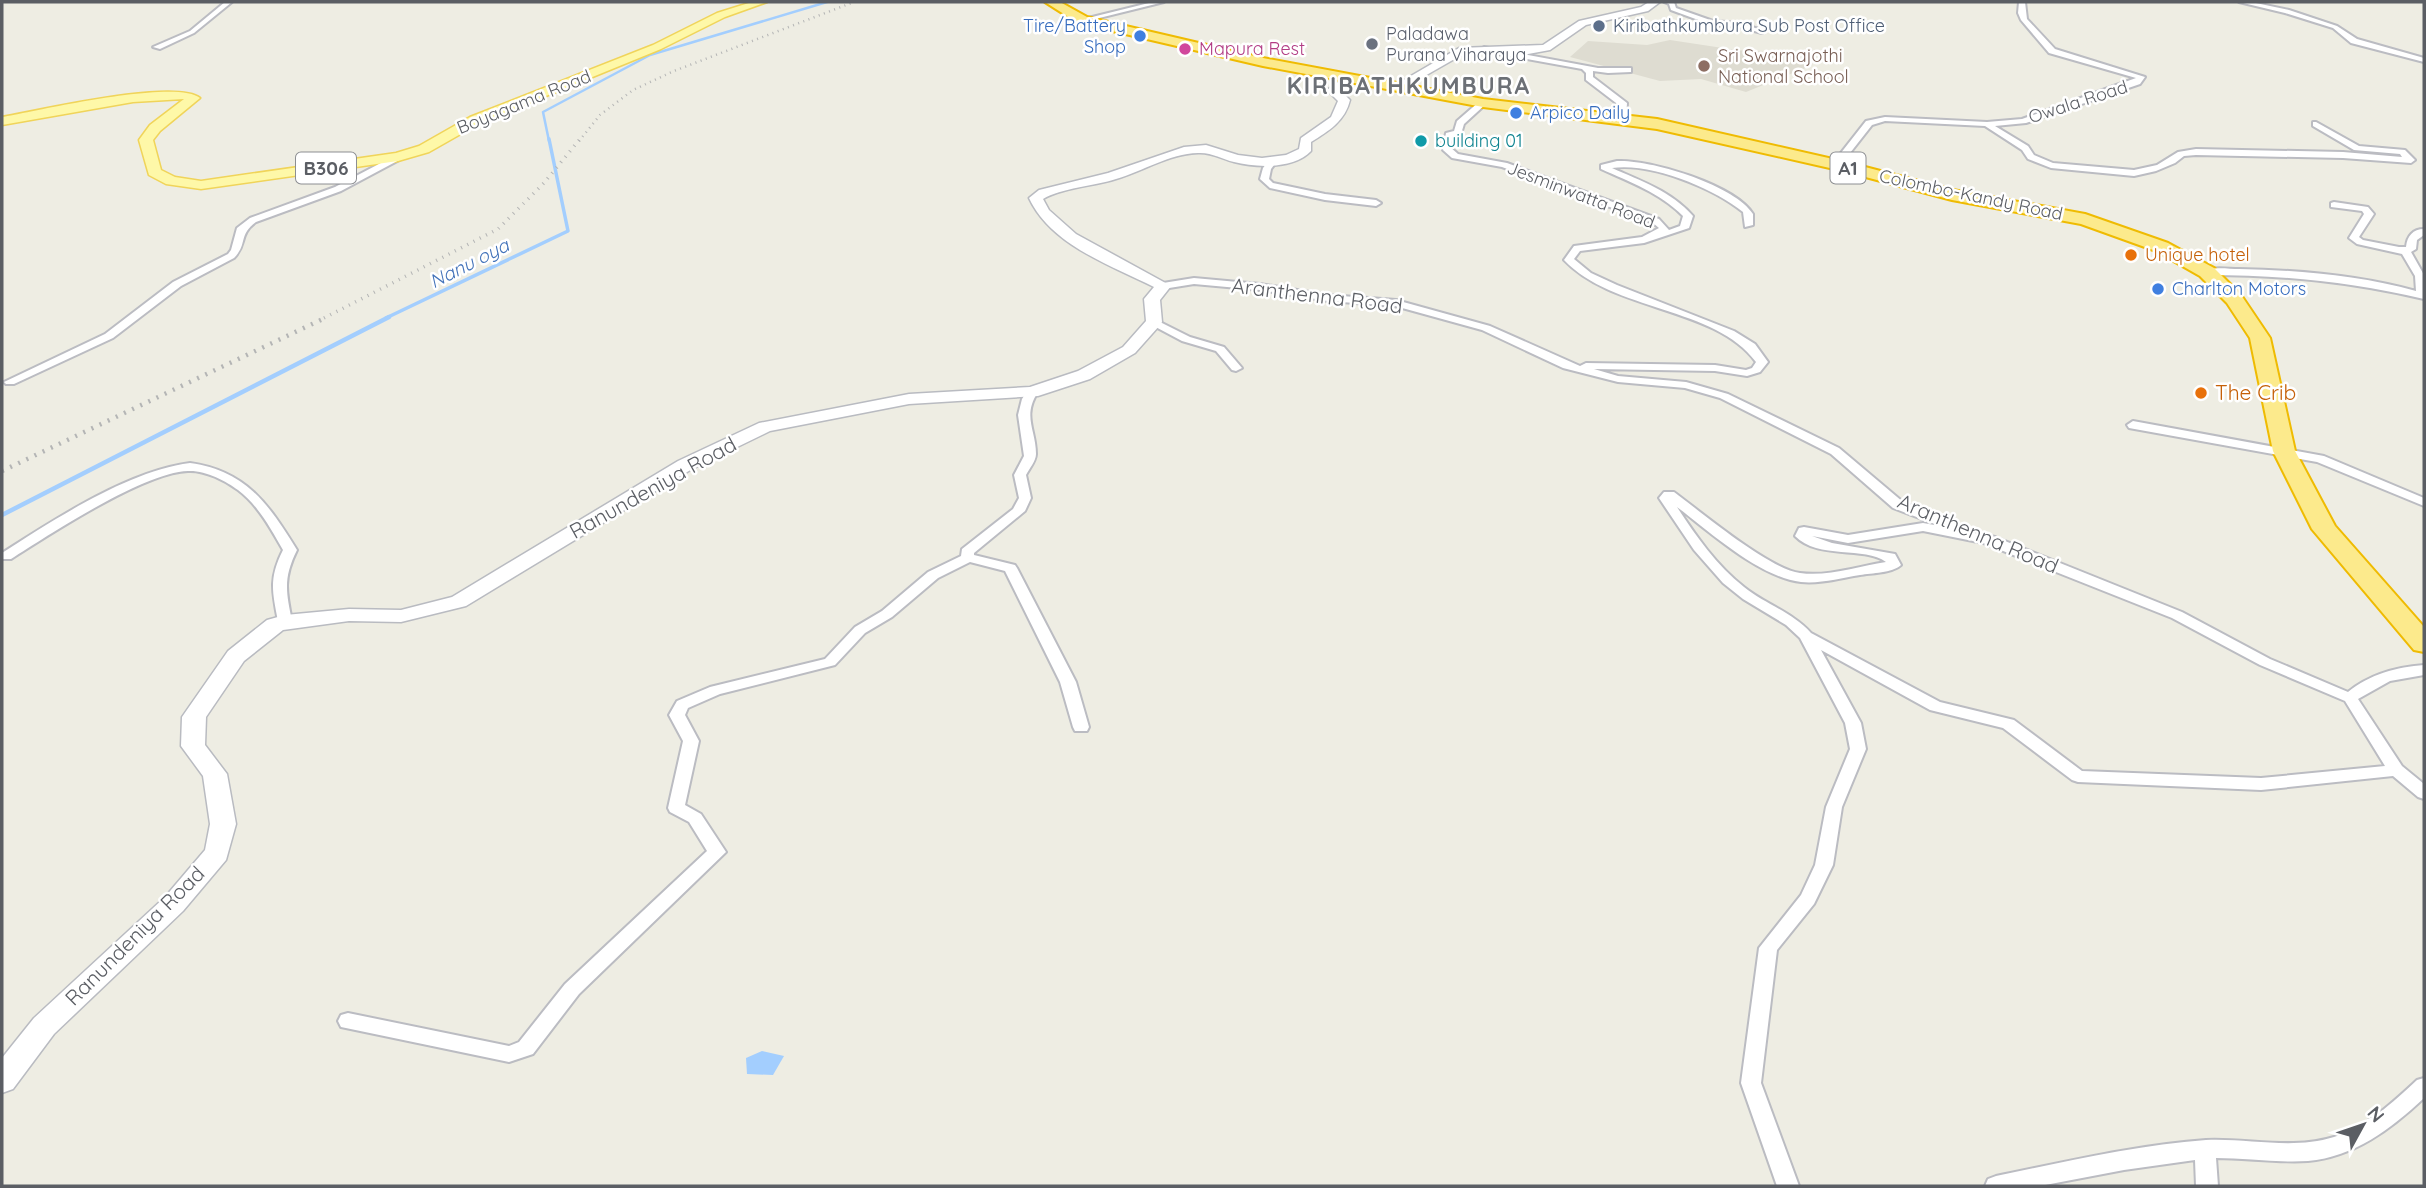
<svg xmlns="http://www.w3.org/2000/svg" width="2426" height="1188" font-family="Quicksand,sans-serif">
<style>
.education{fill:#dedcd1}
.water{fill:#a3cefe}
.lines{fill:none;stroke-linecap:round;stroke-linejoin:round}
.stream-far2{stroke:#a3cefe;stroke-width:2.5}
.stream-far1{stroke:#a3cefe;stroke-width:3.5}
.stream{stroke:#a3cefe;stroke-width:4.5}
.street-casing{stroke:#bbbcc2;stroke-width:4}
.secondary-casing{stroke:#b9bbc1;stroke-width:3}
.primary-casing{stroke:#f0d45a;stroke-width:3}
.highway-casing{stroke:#efbb02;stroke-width:4}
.street{fill:#fff;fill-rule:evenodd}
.secondary{fill:#fff;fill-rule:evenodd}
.primary{fill:#fef8a8;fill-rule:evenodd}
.highway{fill:#fcea8c;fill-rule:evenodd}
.rail-far2{stroke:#b4b5b5;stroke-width:2.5;stroke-dasharray:1 4.5;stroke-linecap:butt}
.rail-far1{stroke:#b4b5b5;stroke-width:3.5;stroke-dasharray:1 6;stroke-linecap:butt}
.rail{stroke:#b4b5b5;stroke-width:4.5;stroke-dasharray:2 7;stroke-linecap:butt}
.service-dot{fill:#5c6f8a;stroke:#fff;stroke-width:2.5}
.shop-dot{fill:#3f7fe0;stroke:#fff;stroke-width:2.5}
.worship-dot{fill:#6b7280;stroke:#fff;stroke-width:2.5}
.hotel-dot{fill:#d1479c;stroke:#fff;stroke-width:2.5}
.education-dot{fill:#8d6e63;stroke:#fff;stroke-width:2.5}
.culture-dot{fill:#0f9aa8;stroke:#fff;stroke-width:2.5}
.food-dot{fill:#e8710a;stroke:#fff;stroke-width:2.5}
.labels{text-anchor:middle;stroke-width:5;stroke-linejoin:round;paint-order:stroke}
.far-shop-label{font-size:18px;fill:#366cbe;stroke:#fff;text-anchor:start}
.far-service-label{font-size:18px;fill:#4e5e75;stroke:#fff;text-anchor:start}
.far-worship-label{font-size:18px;fill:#5b616d;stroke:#fff;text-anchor:start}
.far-hotel-label{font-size:18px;fill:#b23c85;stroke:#fff;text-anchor:start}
.far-education-label{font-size:18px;fill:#785e54;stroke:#fff;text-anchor:start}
.far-street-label{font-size:18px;fill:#5b5e64;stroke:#fff}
.far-culture-label{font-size:18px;fill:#0d838f;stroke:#fff;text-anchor:start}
.far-food-label{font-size:18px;fill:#c56008;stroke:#fff;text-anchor:start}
.shield{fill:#fff;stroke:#8c8e92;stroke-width:2}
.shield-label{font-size:19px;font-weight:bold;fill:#5b5e64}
.far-water-label{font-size:19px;font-style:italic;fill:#4272b9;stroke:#fff}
.street-label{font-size:21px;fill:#5b5e64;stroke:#fff}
.food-label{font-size:21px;fill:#c56008;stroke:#fff;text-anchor:start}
.far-district-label{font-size:23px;font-weight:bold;letter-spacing:2px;fill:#6c7076;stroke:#fff}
</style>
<rect width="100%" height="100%" fill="#eeede3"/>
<polygon class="education" points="1670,40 1736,50 1794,54 1813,65 1746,92 1701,79 1660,81 1570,57 1588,41 1647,45"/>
<polygon class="water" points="762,1051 784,1056 773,1075 747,1074 746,1058"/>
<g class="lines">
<polyline class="stream-far2" points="549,141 543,112 650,55 827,2"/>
<polyline class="stream-far1" points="386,318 568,231 549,139"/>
<polyline class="stream" points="2,515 389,317"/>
<g class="street-casing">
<g id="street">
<polygon points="225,2 232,2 194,33 160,49 153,47 190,31"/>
<polygon points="1153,2 1164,2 1083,22 1080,20"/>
<polygon points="1664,2 1674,2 1676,8 1713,21 1739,23 1765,31 1762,33 1739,27 1712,25 1671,10 1669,4"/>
<polygon points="2019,2 2025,2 2027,19 2055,49 2145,77 2140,84 2026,123 1995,126 2028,146 2034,155 2053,163 2134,170 2157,165 2178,152 2196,149 2343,152 2402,157 2400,154 2354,150 2313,126 2313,122 2316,122 2359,146 2405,150 2415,160 2411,163 2343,158 2196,155 2184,156 2175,163 2156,171 2134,176 2051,168 2028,159 2022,150 1985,126 1885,121 1872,125 1839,167 1833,167 1833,163 1866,121 1885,117 1987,122 2022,119 2136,78 2049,53 2021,20 2018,13"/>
<polygon points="2239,2 2251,2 2289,10 2337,26 2357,39 2424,58 2424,62 2351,43 2333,28 2285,13"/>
<polygon points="1484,47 1598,68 1631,68 1631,72 1608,73 1593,71 1593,77 1627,103 1626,119 1619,121 1620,106 1586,80 1586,73 1582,69 1493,53 1481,51"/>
<path d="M1480,101L1487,103L1464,124L1461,134L1453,136L1450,147L1458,154L1507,163L1659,219L1669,230L1680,226L1683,216C1660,193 1630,182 1601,169V165C1606,164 1612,162 1617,161C1650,159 1735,185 1753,214V225L1745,227L1743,212C1714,188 1650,162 1612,168C1641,181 1671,191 1693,216L1689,228L1644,243L1580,251L1574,259L1591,273L1617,285L1734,331L1755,344L1768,362L1760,372L1747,376L1715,371L1594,369L1618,376L1686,382L1728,394L1839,448L1903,502L1956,523L1958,526L1954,529L1995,537L2182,612L2270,659L2348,692C2370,674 2397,667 2424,665V675L2390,681L2358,699L2402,766L2424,784V799L2418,797L2393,776L2261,790L2078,782L2072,780L2003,728L1930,710L1821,650L1861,723L1866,749L1842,807L1833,865L1814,904L1777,950L1761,1083L1799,1186H1777L1741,1083L1759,948L1801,895L1815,865L1826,807L1850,749L1845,723L1800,638L1786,625L1743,599L1723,583L1694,550L1659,498L1664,492H1674C1701,512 1769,569 1800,573C1828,577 1859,566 1886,562C1865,546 1818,560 1795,536L1799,528L1804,527L1848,535L1923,523L1940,526L1893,508L1831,454L1720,398L1685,388L1618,382L1563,368L1482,330L1395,306L1328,301L1260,290L1194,284L1163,289L1158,286L1163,283L1194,278L1260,284L1328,295L1396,300L1490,326L1580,366L1586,363L1715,365L1746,370L1752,368L1756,362C1715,306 1613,312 1564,260L1574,246L1642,237L1659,228L1653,223L1502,167L1452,158L1443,150L1446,133L1454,131L1457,121ZM1677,507C1710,532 1759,577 1801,582C1820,584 1841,578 1860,575C1872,573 1892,573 1901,565L1895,554L1832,543L1812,536L1848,543L1923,531L1983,543L2172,618L2260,665L2345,701L2385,766L2261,778L2082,771L2014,720L1940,702L1811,633C1792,612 1765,604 1744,587C1716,565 1696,536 1677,507Z"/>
<path d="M398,154L401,155V159L341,191L256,222C238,235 248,244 234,258L181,286L113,338L14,384H6L4,382L105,334L173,282L228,254L231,250L237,228L250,218L335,187Z"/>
<polygon points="1270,159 1277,161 1271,169 1269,179 1273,183 1325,194 1376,200 1381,203 1376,206 1325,200 1270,188 1260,179 1263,168"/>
<path d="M2334,202L2368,207L2374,214L2359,237L2363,240L2399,247H2406C2407,236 2413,229 2424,229V235L2417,240L2416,249L2411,252L2424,275V299C2350,282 2284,275 2207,275L2202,272C2211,266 2228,269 2239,269C2298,270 2358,275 2416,291L2415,276L2402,254L2357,244L2349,238L2364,214L2362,211L2331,207V203Z"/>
<polygon points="1154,319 1190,337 1224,347 1242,368 1236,371 1232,370 1216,351 1182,341 1150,324 1150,320"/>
<path d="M1032,389L1038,392C1022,416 1036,430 1036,454C1036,461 1029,469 1026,475L1031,498L1025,511L974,553V555L1015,565L1017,568L1076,682L1089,727L1087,731H1075L1073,727L1060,682L1005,571L970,562L938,578L892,617L865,633L835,665L720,694L688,708L685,715L699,741L685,805L701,814L726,852L579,994L533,1054L509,1062L341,1027L338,1021L341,1015L348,1013L509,1046L519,1042L565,984L707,851L689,822L670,812L668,808L683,741L669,715L677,701L710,687L825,659L855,627L882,611L928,572L961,556L962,549L1013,509L1019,498L1014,475L1024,456L1018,415L1022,399L1028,390Z"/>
<polygon points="2133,421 2324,456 2424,498 2424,506 2317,462 2129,428 2127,425"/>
<path d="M190,463C247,471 269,505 297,550C283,578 286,592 292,621L290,624L285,625L278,621C272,591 269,578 283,550C271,529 258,505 238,490C226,481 205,470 188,471C145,472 50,534 11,559H2V553C55,519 128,471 190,463Z"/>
<path d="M2424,1078V1098C2391,1129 2354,1157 2308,1161C2277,1163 2246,1158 2216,1158L2218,1186H2196L2195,1160L2124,1170L2040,1186H1985L1988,1179L1996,1176C2065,1162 2136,1145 2206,1140C2248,1138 2293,1150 2334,1137C2366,1128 2393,1102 2417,1080Z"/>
</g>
</g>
<g class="secondary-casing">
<g id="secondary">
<polygon points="1649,2 1660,2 1648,11 1586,25 1550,50 1528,54 1465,53 1402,89 1392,87 1459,48 1543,45 1579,21 1641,7"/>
<path d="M1347,76L1353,79L1340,90L1350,100C1345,121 1329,131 1311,142V151C1294,169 1257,168 1234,162C1222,159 1211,152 1198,153C1169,154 1143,171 1116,179C1095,186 1061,188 1043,199L1049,210L1076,234L1171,286L1160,300L1162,322L1160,325L1135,353L1090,379L1038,396L909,404L770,431L692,469L466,606L401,622L349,621L283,630L244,661L206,717L205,745L227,774L236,824L226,860L183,911L54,1034L13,1089L2,1093V1058L34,1018L165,897L205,850L210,824L203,776L181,746L182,717L228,651L267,620L285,615L349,609L401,610L452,597L678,461L759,423L909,394L1030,387L1078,371L1123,347L1146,321L1144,299L1154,287C1110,265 1051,245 1029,198L1039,190L1108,173L1184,147L1206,145L1238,155L1262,158L1286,155L1299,149L1301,138L1331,117L1338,101L1327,90Z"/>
</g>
</g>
<g class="primary-casing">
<path id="primary" d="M752,2H767L725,17L661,49L480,123L429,152L398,161L201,189L166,184L149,175L139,140L150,125L184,99L133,102L2,125V117C37,111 176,78 200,98L160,131L153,140L161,170L175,177L201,181L396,153L419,146L470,117L653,45L717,13Z"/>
</g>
<g class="highway-casing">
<polygon id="highway" points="1045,2 1060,2 1087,17 1263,58 1483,99 1657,119 1846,162 1953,190 2085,214 2168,243 2214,268 2241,295 2270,338 2295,451 2335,526 2424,627 2424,652 2414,650 2312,529 2273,451 2250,338 2227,303 2200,276 2156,251 2081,224 1952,200 1843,171 1657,129 1483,107 1263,66 1078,23"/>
</g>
<use href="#street" class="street"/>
<use href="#secondary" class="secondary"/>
<use href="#primary" class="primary"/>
<use href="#highway" class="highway"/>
<polyline class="rail-far2" points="579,141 600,115 633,90 674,71 854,2"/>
<polyline class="rail-far1" points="324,318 498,229 544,183 580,139"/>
<polyline class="rail" points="2,471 327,317"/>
</g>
<circle class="service-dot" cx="1599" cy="26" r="7"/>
<g class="shop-dot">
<circle cx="1140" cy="36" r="7"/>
<circle cx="1516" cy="113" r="7"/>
<circle cx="2158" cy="289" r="7"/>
</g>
<circle class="worship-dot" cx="1372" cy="44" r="7"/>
<circle class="hotel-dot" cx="1185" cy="49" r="7"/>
<circle class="education-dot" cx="1704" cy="66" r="7"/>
<circle class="culture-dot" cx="1421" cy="141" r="7"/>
<g class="food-dot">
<circle cx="2131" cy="255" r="7"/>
<circle cx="2201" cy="393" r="7"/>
</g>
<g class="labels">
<g class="far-shop-label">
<text x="1126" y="32" text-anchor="end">Tire/Battery<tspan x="1126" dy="21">Shop</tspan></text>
<text x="1530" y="119">Arpico Daily</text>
<text x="2172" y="295">Charlton Motors</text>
</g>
<g class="far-service-label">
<text x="1613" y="32">Kiribathkumbura Sub Post Office</text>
</g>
<g class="far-worship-label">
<text x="1386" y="40">Paladawa<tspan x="1386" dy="21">Purana Viharaya</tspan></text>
</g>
<g class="far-hotel-label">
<text x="1199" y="55">Mapura Rest</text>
</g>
<g class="far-education-label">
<text x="1718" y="62">Sri Swarnajothi<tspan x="1718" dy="21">National School</tspan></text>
</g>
<g class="far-street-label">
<text transform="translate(524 102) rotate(-22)" y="6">Boyagama Road</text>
<text transform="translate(2078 102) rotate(-18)" y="6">Owala Road</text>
<text transform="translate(1581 195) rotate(21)" y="6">Jesminwatta Road</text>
<text transform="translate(1971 195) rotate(12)" y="6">Colombo-Kandy Road</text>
</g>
<g class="far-culture-label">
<text x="1435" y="147">building 01</text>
</g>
<g class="far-food-label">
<text x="2145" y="261">Unique hotel</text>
</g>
<g class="shield">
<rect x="296" y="152.5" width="60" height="31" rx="5"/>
<rect x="1830.5" y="152.5" width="35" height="31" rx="5"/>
</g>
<g class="shield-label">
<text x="326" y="175">B306</text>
<text x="1848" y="175">A1</text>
</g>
<g class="far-water-label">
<text transform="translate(469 263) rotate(-27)" y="7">Nanu oya</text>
</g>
<g class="street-label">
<text transform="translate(1317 296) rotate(7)" y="7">Aranthenna Road</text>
<text transform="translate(653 488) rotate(-29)" y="7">Ranundeniya Road</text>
<text transform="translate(1978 534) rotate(23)" y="7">Aranthenna Road</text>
<text transform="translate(135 936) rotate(-45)" y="7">Ranundeniya Road</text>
</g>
<g class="food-label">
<text x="2215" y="400">The Crib</text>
</g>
<g class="far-district-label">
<text x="1409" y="94">KIRIBATHKUMBURA</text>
</g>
</g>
<rect width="2426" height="1188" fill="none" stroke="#5b5e64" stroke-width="7"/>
<g transform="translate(2363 1125) rotate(50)" stroke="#ffffff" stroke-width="5" paint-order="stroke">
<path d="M0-5L12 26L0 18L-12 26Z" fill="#5b5e64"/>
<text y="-10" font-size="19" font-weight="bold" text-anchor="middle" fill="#5b5e64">N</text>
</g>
</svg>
